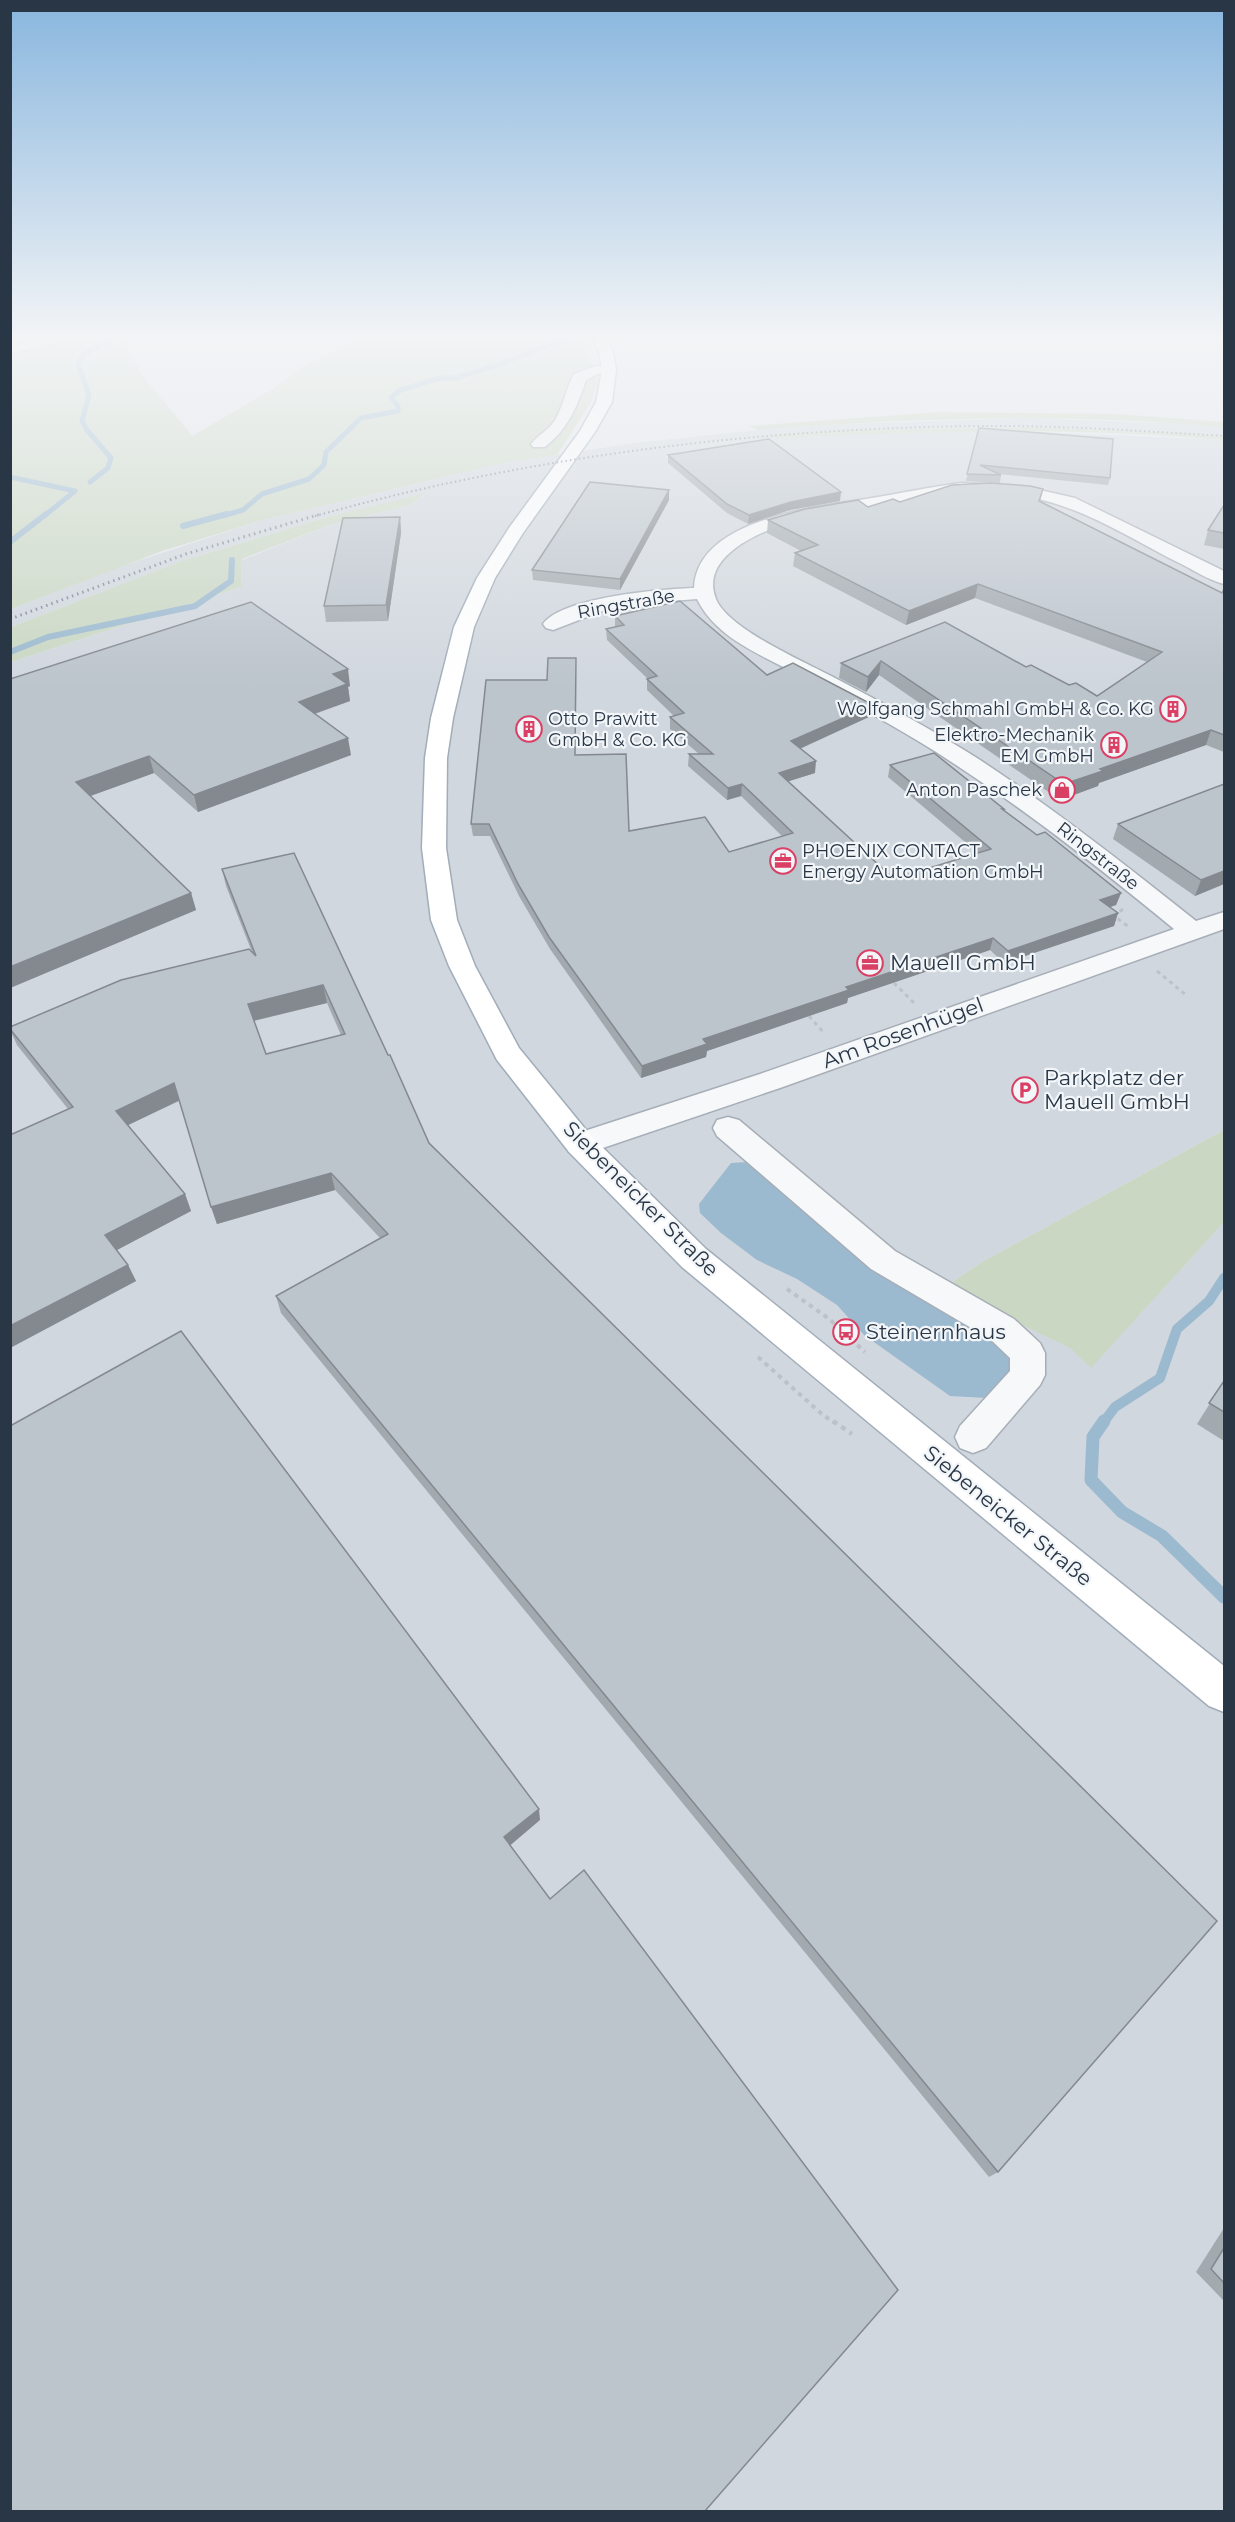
<svg xmlns="http://www.w3.org/2000/svg" width="1235" height="2522" font-family="Montserrat,sans-serif">
<style>
.built{fill:#d1d7de}
.green{fill:#cad7c3}
.water{fill:#9bb9cf}
.lines{fill:none;stroke-linecap:round;stroke-linejoin:round}
.stream-far3{stroke:#9bb9cf;stroke-width:5}
.stream-far2{stroke:#9bb9cf;stroke-width:6}
.stream-far1{stroke:#9bb9cf;stroke-width:10}
.stream{stroke:#9bb9cf;stroke-width:13}
.minor-casing{stroke:#a7aeb7;stroke-width:3}
.major-casing{stroke:#a1adb9;stroke-width:3}
.path-far3{stroke:#bdc2c8;stroke-width:1.5;stroke-dasharray:2 2;stroke-linecap:butt}
.path-far2{stroke:#bdc2c8;stroke-width:3;stroke-dasharray:4 4;stroke-linecap:butt}
.path-far1{stroke:#bdc2c8;stroke-width:4;stroke-dasharray:4.5 4.5;stroke-linecap:butt}
.path{stroke:#bdc2c8;stroke-width:4.5;stroke-dasharray:5 5;stroke-linecap:butt}
.minor{fill:#f6f8fa;fill-rule:evenodd}
.major{fill:#fff;fill-rule:evenodd}
.rail-far1{stroke:#7b8897;stroke-width:2;stroke-dasharray:1.5 3;stroke-linecap:butt}
.rail{stroke:#7b8897;stroke-width:3;stroke-dasharray:1.5 4;stroke-linecap:butt}
.wall{fill:#a2a9af;fill-rule:evenodd}
.shaded-wall{fill:#84898f}
.building{fill:#bcc4cc;stroke:#84898f;stroke-width:1.5;fill-rule:evenodd}
.labels{text-anchor:middle;stroke-width:4.5;stroke-linejoin:round;paint-order:stroke}
.far-street-label{font-size:18px;fill:#293646;stroke:#f3f6f9}
.far-poi-label{font-size:18px;fill:#293646;stroke:#f3f6f9;text-anchor:end}
.poi-label{font-size:21px;fill:#293646;stroke:#f3f6f9;text-anchor:start}
.street-label{font-size:21px;fill:#293646;stroke:#f3f6f9}
</style>
<rect width="100%" height="100%" fill="#e3e7ec"/>
<polygon class="built" points="1027,418 1185,424 1224,428 1224,437 1185,433 1031,427 852,430 773,435 778,438 920,432 1039,432 1224,440 1224,1130 982,1262 952,1282 1011,1320 1071,1348 1091,1367 1224,1222 1224,2511 11,2511 11,662 241,587 242,560 332,524 410,505 425,494 327,517 179,562 11,627 11,609 116,568 259,521 508,462 636,443 758,430 845,424"/>
<g class="green">
<path d="M108,333H126C130,374 170,404 192,436L276,387L300,368L370,333H579L598,378L592,401L557,455L508,462L259,521L162,551L11,609V353L71,338Z"/>
<polygon points="1086,333 1224,333 1224,338 1181,339"/>
<path d="M939,412L1116,414L1224,422V428C1070,412 913,418 758,430L749,426Z"/>
<path d="M1031,427L1185,433L1224,437V440C1076,426 926,432 778,438L771,435L852,430Z"/>
<polygon points="426,493 410,505 332,524 242,559 241,587 11,662 11,627 179,562 327,517"/>
<polygon points="1224,1130 1224,1222 1091,1368 1070,1348 1011,1320 952,1282 982,1262"/>
</g>
<polygon class="water" points="747,1162 1006,1348 1015,1364 987,1398 950,1396 864,1335 837,1305 797,1279 757,1260 721,1233 700,1213 699,1204 731,1163"/>
<g class="lines">
<g class="stream-far3">
<polyline points="10,477 75,491 44,516"/>
<polyline points="90,482 108,468 111,458 87,430 82,421 89,395 78,364 84,354 121,333"/>
<polyline points="222,516 243,510 262,494 309,479 324,465 326,452 361,418 398,411 398,406 391,397 401,390 440,378 455,378 497,365 573,336"/>
</g>
<g class="stream-far2">
<polyline points="183,526 227,514"/>
<polyline points="10,542 46,514"/>
<polyline points="10,652 48,637 195,606 231,581 232,560"/>
</g>
<polyline class="stream-far1" points="1103,1423 1115,1407 1160,1378 1177,1329 1209,1301 1224,1278"/>
<polyline class="stream" points="1104,1421 1093,1437 1091,1480 1122,1512 1162,1536 1224,1597"/>
<g class="minor-casing">
<g id="minor">
<polygon points="67,333 100,333 93,337 49,344 10,354 10,346"/>
<path d="M596,366H609L616,370L614,373L598,374L586,380C577,407 568,429 545,447H533L531,444C538,435 549,430 555,420C564,405 566,388 574,374Z"/>
<path d="M961,483L1022,486L1075,498L1224,571V584C1208,580 1192,569 1177,562C1130,538 1081,506 1028,497C973,488 922,500 867,509C839,514 809,517 782,525C753,535 700,559 716,599C728,629 805,662 835,678C883,703 931,729 977,758C1053,808 1125,864 1196,921L1224,912V929L780,1088L591,1152L580,1155L569,1152L565,1144L569,1136L760,1074L1174,929C1104,872 1034,816 959,767C907,732 852,703 797,674C761,655 716,638 697,599L646,603L605,610L553,630L546,628L543,624C562,597 662,589 694,588C697,519 816,507 866,499C898,494 929,487 961,483Z"/>
<polygon points="728,1117 739,1120 895,1251 1014,1319 1040,1343 1045,1353 1045,1375 1040,1385 986,1448 973,1453 960,1448 955,1437 960,1426 1010,1371 1010,1358 990,1339 871,1269 717,1136 713,1128 717,1120"/>
</g>
</g>
<g class="major-casing">
<polygon id="major" points="590,333 604,333 613,352 616,370 612,402 595,432 523,533 495,578 474,627 453,718 447,758 446,848 457,920 475,966 519,1048 591,1136 706,1249 1224,1666 1224,1712 1209,1706 682,1267 569,1152 497,1060 449,966 431,920 422,848 425,758 431,718 454,627 477,578 509,528 580,431 596,402 602,370 599,352"/>
</g>
<polyline class="path-far3" points="1142,333 1224,335"/>
<g class="path-far2">
<polyline points="1123,909 1114,916 1129,927"/>
<polyline points="1157,971 1186,995"/>
<polyline points="894,983 914,1003"/>
<polyline points="809,1016 824,1033"/>
</g>
<g class="path-far1">
<polyline points="787,1289 828,1318 865,1352"/>
<polyline points="758,1357 823,1415 835,1423"/>
</g>
<polyline class="path" points="833,1421 852,1434"/>
<use href="#minor" class="minor"/>
<use href="#major" class="major"/>
<path class="rail-far1" d="M315,516C530,456 753,429 975,426C1058,425 1141,431 1224,436"/>
<polyline class="rail" points="10,619 186,554 321,514"/>
</g>
<g class="wall">
<polygon points="979,428 1110,478 1108,485 999,474 1001,475 1000,483 966,481"/>
<polygon points="668,455 840,501 790,510 748,524 727,513 668,463"/>
<polygon points="1043,489 1040,501 1222,593 1224,589 1224,752 1206,745 1099,783 1098,786 1060,800 879,675 866,692 839,678 841,663 945,622 1026,667 1069,685 1097,696 1147,662 975,598 906,625 793,566 795,553 801,551 767,533 768,520 900,502"/>
<polygon points="669,490 669,500 620,590 533,580 532,570"/>
<polygon points="1224,505 1224,549 1204,545 1208,530"/>
<polygon points="400,517 401,533 388,621 326,622 324,606"/>
<polygon points="615,616 767,675 873,705 871,716 800,749 815,773 788,781 894,879 978,853 888,777 890,765 1004,809 1004,810 1037,835 1121,893 1116,905 1110,907 1118,913 1114,926 1004,963 990,950 848,998 847,1003 707,1051 706,1057 641,1078 550,949 519,896 490,836 473,836 471,824 576,755 629,831 729,852 783,837 741,796 727,800 688,766 689,754 699,754 670,729 670,717 674,716 647,690 647,678 607,640 606,629 615,627"/>
<polygon points="10,679 350,686 348,687 350,701 315,714 351,755 198,812 154,773 90,796 191,893 196,910 10,988"/>
<polygon points="1118,824 1224,884 1195,896 1113,839"/>
<path d="M294,853L429,1143L998,2172L989,2177L281,1313L276,1296L380,1238L335,1190L217,1224L179,1101L128,1125L185,1194L191,1211L117,1250L128,1265L136,1281L10,1348L68,1109L17,1045L10,1030V1027L252,952L226,886L222,869ZM327,1003L341,1035L266,1054L254,1021Z"/>
<polygon points="1224,1381 1224,1441 1197,1424"/>
<polygon points="1224,2228 1224,2301 1196,2272"/>
</g>
<g class="shaded-wall">
<polygon points="669,490 669,500 620,590 620,579"/>
<polygon points="841,492 840,501 790,510 748,524 749,515 791,502"/>
<polygon points="400,517 401,533 388,621 386,605"/>
<polygon points="978,584 975,598 906,625 909,611"/>
<polygon points="881,661 879,675 866,692 868,677"/>
<polygon points="348,669 350,686 348,687 350,701 302,718 299,702 333,674"/>
<polygon points="873,705 871,716 790,753 791,741"/>
<polygon points="1211,730 1206,745 1099,783 1098,786 1060,800 1064,784 1100,769"/>
<polygon points="348,738 351,755 198,812 194,795"/>
<polygon points="149,756 154,773 82,799 76,782"/>
<polygon points="816,761 815,773 777,785 779,773"/>
<polygon points="742,784 741,796 727,800 728,788"/>
<polygon points="1224,871 1224,884 1195,896 1201,880"/>
<polygon points="191,893 196,910 10,988 10,967"/>
<polygon points="1121,893 1116,905 1096,912 1100,900"/>
<polygon points="1118,913 1114,926 1004,963 1008,951"/>
<polygon points="993,938 990,950 848,998 847,1003 707,1051 706,1057 641,1078 642,1066 703,1039 846,987"/>
<polygon points="323,985 327,1003 252,1021 248,1004"/>
<polygon points="174,1083 180,1100 122,1128 116,1111"/>
<polygon points="331,1173 335,1190 217,1224 211,1207"/>
<polygon points="185,1194 191,1211 113,1252 105,1235"/>
<polygon points="128,1265 136,1281 10,1348 10,1326"/>
<polygon points="539,1809 540,1820 507,1848 504,1837"/>
</g>
<g class="building">
<polygon points="979,428 1113,439 1110,478 980,465 1001,475 967,474"/>
<polygon points="769,439 841,492 791,502 749,515 727,504 668,455"/>
<polygon points="590,482 669,490 620,579 532,570"/>
<polygon points="990,483 1030,486 1043,489 1039,501 1222,593 1224,589 1224,735 1211,730 1100,769 1103,771 1064,784 881,661 868,677 841,663 945,622 1026,667 1031,665 1069,685 1076,683 1097,696 1162,652 978,584 909,611 795,553 818,545 768,520 805,509 858,500 868,507 893,499 900,502 952,485"/>
<polygon points="1224,505 1224,533 1208,530"/>
<polygon points="400,517 386,605 324,606 343,518"/>
<polygon points="680,601 767,675 793,663 873,705 791,741 816,761 779,773 894,879 991,849 890,765 934,753 1004,809 1002,809 1037,835 1045,832 1121,893 1100,900 1118,913 1008,951 993,938 846,987 849,990 703,1039 707,1044 642,1066 549,937 518,884 489,824 471,824 486,680 547,680 548,658 576,658 575,755 626,754 629,831 705,817 729,852 793,833 742,784 728,788 689,754 713,754 670,717 684,713 647,679 657,676 606,629 624,625 615,616"/>
<polygon points="251,602 348,669 333,674 347,684 299,702 348,738 194,795 149,756 76,782 191,893 10,967 10,679"/>
<polygon points="1224,784 1224,871 1201,880 1118,824"/>
<path d="M294,853L388,1055H390L429,1143L1217,1921L998,2172L276,1296L388,1234L331,1173L211,1207L174,1083L116,1111L185,1194L105,1235L128,1265L10,1326V1135L73,1107L10,1029V1027L121,980L249,949L256,956L222,869ZM323,985L345,1034L266,1054L248,1004Z"/>
<polygon points="181,1331 539,1809 504,1837 550,1899 584,1870 898,2290 705,2511 10,2511 10,1426"/>
<polygon points="1224,1381 1224,1412 1209,1403"/>
<polygon points="1224,2248 1224,2283 1211,2269"/>
</g>
<linearGradient id="sky" x2="0" y2="1"><stop stop-color="#89b6de"/><stop offset="0.49" stop-color="#f2f4f6"/><stop offset="1" stop-color="#f2f4f6" stop-opacity="0"/></linearGradient>
<rect width="1235" height="686" fill="url(#sky)"/>
<defs>
<g id="building-ring" transform="scale(1.35)"><circle r="9.5" fill="#f3f6f9" stroke="#da3f64" stroke-width="1.5"/><path d="M-4-6H4V6H1V3H-1V6H-4ZM-2.5-4.3h1.7v1.8h-1.7ZM.8-4.3h1.7v1.8H.8ZM-2.5-1h1.7V.8h-1.7ZM.8-1h1.7V.8H.8Z" fill="#da3f64"/></g>
<g id="shop-ring" transform="scale(1.35)"><circle r="9.5" fill="#f3f6f9" stroke="#da3f64" stroke-width="1.5"/><path d="M-5-2.5h2.3a2.7 3.5 0 0 1 5.4 0H5L5.5 6h-11ZM-1.5-2.5h3a1.5 2.3 0 0 0-3 0Z" fill="#da3f64"/></g>
<g id="office-ring" transform="scale(1.35)"><circle r="9.5" fill="#f3f6f9" stroke="#da3f64" stroke-width="1.5"/><path d="M-6-3h4V-5.5h4V-3h4V5H-6ZM-1-4.5V-3h2v-1.5ZM-6 0V1H6V0Z" fill="#da3f64"/></g>
<g id="parking-ring" transform="scale(1.35)"><circle r="9.5" fill="#f3f6f9" stroke="#da3f64" stroke-width="1.5"/><path d="M-3.5-5.5H1a3.5 3.5 0 0 1 0 7H-1V5.5H-3.5ZM-1-3.4V-.6H.8a1.4 1.4 0 0 0 0-2.8Z" fill="#da3f64"/></g>
<g id="bus-ring" transform="scale(1.35)"><circle r="9.5" fill="#f3f6f9" stroke="#da3f64" stroke-width="1.5"/><path d="M-5-6H5V4H4V6H2V4H-2V6H-4V4H-5ZM-3.5-4V0h7V-4ZM-3.5 1.2v1.5H-2V1.2ZM2 1.2v1.5H3.5V1.2Z" fill="#da3f64"/></g>
</defs>
<g fill-rule="evenodd">
<use href="#building-ring" x="1173" y="709"/>
<use href="#building-ring" x="529" y="729"/>
<use href="#building-ring" x="1114" y="745"/>
<use href="#shop-ring" x="1062" y="790"/>
<use href="#office-ring" x="783" y="861"/>
<use href="#office-ring" x="870" y="963"/>
<use href="#parking-ring" x="1025" y="1090"/>
<use href="#bus-ring" x="846" y="1332"/>
</g>
<g class="labels">
<g class="far-street-label">
<text transform="translate(626 604) rotate(-10)" y="6">Ringstraße</text>
<text transform="translate(1098 856) rotate(38)" y="6">Ringstraße</text>
</g>
<g class="far-poi-label">
<text x="1154" y="715">Wolfgang Schmahl GmbH &amp; Co. KG</text>
<text x="548" y="725" text-anchor="start">Otto Prawitt<tspan x="548" dy="21">GmbH &amp; Co. KG</tspan></text>
<text x="1094" y="741">Elektro-Mechanik<tspan x="1094" dy="21">EM GmbH</tspan></text>
<text x="1042" y="796">Anton Paschek</text>
<text x="802" y="857" text-anchor="start">PHOENIX CONTACT<tspan x="802" dy="21">Energy Automation GmbH</tspan></text>
</g>
<g class="poi-label">
<text x="890" y="970">Mauell GmbH</text>
<text x="1044" y="1085">Parkplatz der<tspan x="1044" dy="24">Mauell GmbH</tspan></text>
<text x="866" y="1339">Steinernhaus</text>
</g>
<g class="street-label">
<text transform="translate(903 1033) rotate(-20)" y="7">Am Rosenhügel</text>
<text transform="translate(641 1199) rotate(45)" y="7">Siebeneicker Straße</text>
<text transform="translate(1008 1516) rotate(39)" y="7">Siebeneicker Straße</text>
</g>
</g>
<rect width="1235" height="2522" fill="none" stroke="#293646" stroke-width="24"/>
</svg>
